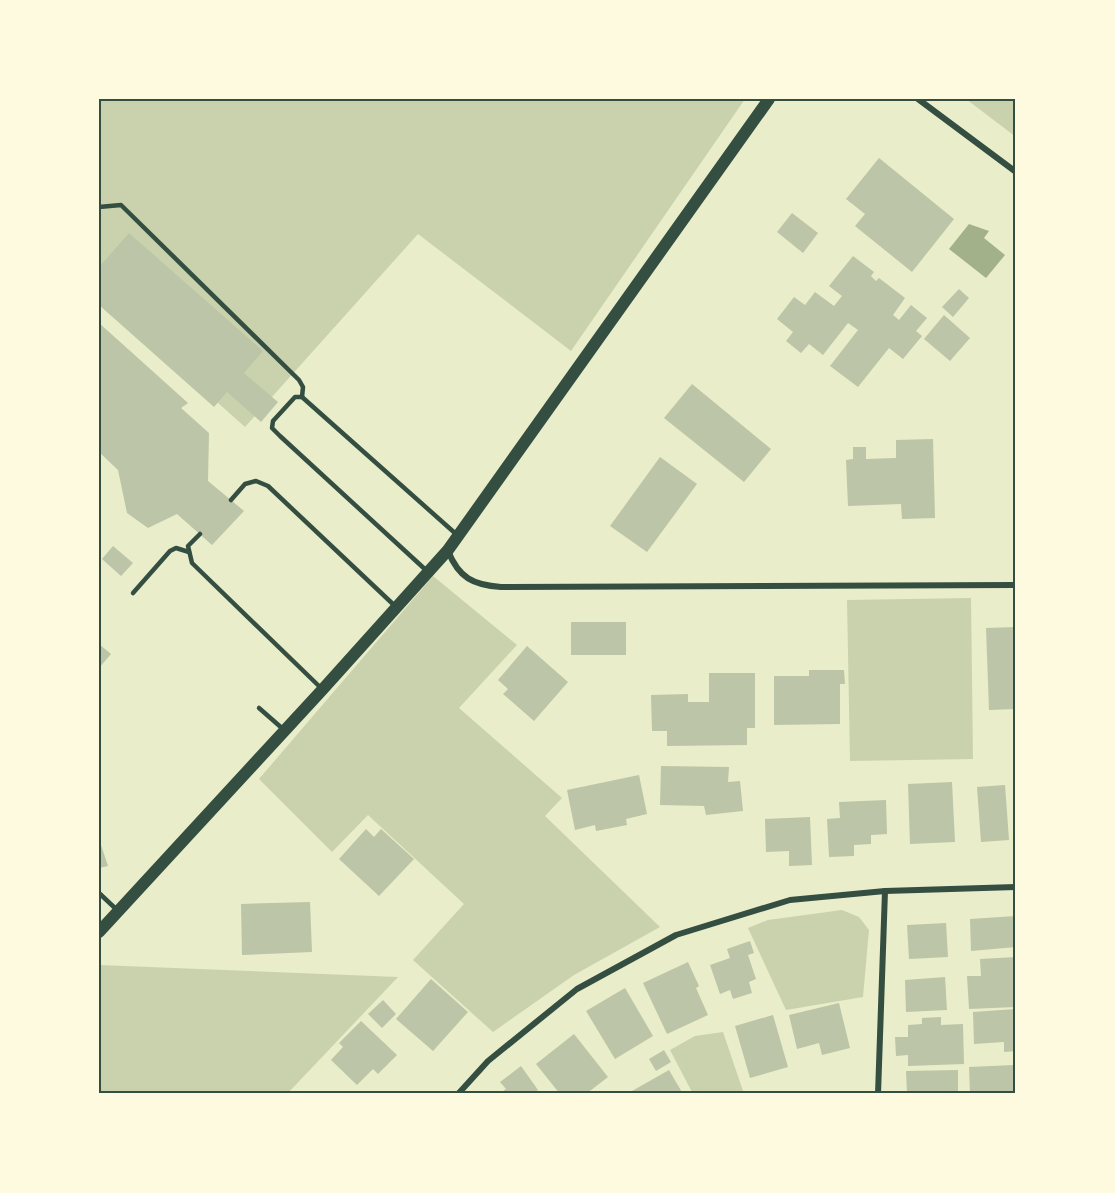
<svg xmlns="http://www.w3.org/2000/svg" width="1115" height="1193" font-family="'Varela Round',sans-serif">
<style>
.green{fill:#cad2ad}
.water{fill:#a3b18a}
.building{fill:#bcc5a7}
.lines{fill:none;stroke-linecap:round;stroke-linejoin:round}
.service{stroke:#344e41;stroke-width:4.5}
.minor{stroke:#344e41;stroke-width:6}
.secondary{stroke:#344e41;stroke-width:12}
.neatline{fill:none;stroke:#344e41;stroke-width:2}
</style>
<rect width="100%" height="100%" fill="#e9edc9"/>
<g class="green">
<polygon points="99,99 745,99 571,351 418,234 245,427 99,297"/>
<polygon points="966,99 1016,99 1016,137"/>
<polygon points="433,576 517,645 459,708 562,798 545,816 660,927 574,975 493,1032 413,960 464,904 368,815 332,852 259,779"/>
<polygon points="971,598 973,759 850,761 847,600"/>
<polygon points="842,910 859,917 869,930 863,997 786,1010 748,928 768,920"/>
<polygon points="99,965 398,977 287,1094 99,1094"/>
<polygon points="723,1032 744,1094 693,1094 670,1050 695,1036"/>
</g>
<polygon class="water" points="969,224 989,231 984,238 1005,255 986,278 949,249"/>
<g class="building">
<polygon points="879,158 954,219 912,272 855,226 865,214 846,199"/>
<polygon points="792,213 818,233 803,253 777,232"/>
<polygon points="129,233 263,351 244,373 278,402 261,422 227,392 214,407 99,305 99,267"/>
<polygon points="853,256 874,272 871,276 876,281 879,278 905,298 893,315 899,320 911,305 927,318 916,331 922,336 903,359 889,348 858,387 830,366 858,330 848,323 823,355 809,344 801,353 786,341 793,332 777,319 794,297 805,305 815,292 834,306 842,296 829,286"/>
<polygon points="959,289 969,298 953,317 942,307"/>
<polygon points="944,315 970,338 950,361 924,339"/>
<polygon points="99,323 188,403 181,408 209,433 208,481 244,511 212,545 177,514 148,528 127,513 118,470 99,452"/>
<polygon points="692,384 771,449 744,482 664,418"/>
<polygon points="933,439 935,518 902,519 901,504 848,506 846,460 853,459 853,447 866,447 866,459 896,458 896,440"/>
<polygon points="660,457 697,484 647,552 610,526"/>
<polygon points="113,546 133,563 121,576 102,559"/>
<rect x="571" y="622" width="55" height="33"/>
<polygon points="1016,627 1016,709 989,710 986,628"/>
<polygon points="99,644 111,654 99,668"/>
<polygon points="527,646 568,682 534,721 503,694 508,689 498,680"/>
<polygon points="809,670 844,670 845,684 840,684 840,724 774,725 774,676 809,676"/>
<polygon points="709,673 755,673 755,728 747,728 747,745 667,746 667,731 652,731 651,695 688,694 688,702 709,702"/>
<polygon points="661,766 729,767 728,782 740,781 743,811 706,815 704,806 660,805"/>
<polygon points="639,775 647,814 626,819 627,825 596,831 595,825 575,830 567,790"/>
<polygon points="952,782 955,842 910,844 908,784"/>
<polygon points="1005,785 1009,840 981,842 977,787"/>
<polygon points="886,800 887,834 871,835 871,844 854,845 854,856 829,857 827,819 840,818 839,802"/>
<polygon points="810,817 812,865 789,866 789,851 766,852 765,819"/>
<polygon points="366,829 374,837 381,829 414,859 379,896 339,859"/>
<polygon points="99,839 108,866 99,868"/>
<polygon points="310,902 312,952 242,955 241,904"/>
<polygon points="1016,916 1016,947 971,951 970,919"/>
<polygon points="946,923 948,957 909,959 907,925"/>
<polygon points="750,941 754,953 748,955 756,979 749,982 752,993 733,999 730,990 720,994 710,965 730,958 727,949"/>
<polygon points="1016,957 1016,1007 969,1009 967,976 981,976 980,959"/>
<polygon points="688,962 699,986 696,988 708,1015 667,1034 643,983"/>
<polygon points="945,977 947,1010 906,1012 905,980"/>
<polygon points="431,979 468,1012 433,1051 396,1019"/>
<polygon points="625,988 653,1036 615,1059 586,1011"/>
<polygon points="383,1000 396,1014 382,1028 368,1014"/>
<polygon points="839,1003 850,1048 822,1055 819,1043 797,1049 789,1015"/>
<polygon points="1016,1009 1016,1051 1004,1052 1004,1042 974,1044 973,1012"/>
<polygon points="773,1015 788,1067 750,1078 735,1026"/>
<polygon points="941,1017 941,1025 963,1024 964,1064 908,1066 908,1055 896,1056 895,1037 908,1037 908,1025 922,1024 922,1018"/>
<polygon points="361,1021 397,1055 378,1074 373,1069 357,1085 331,1060 343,1047 339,1043"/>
<polygon points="574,1034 608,1077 586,1094 560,1094 536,1064"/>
<polygon points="664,1050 671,1062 656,1071 649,1059"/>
<polygon points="1014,1065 1016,1094 970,1094 969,1067"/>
<polygon points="521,1066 538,1090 533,1094 499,1094 506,1089 500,1082"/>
<polygon points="669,1070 683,1094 634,1094 632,1091"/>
<polygon points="958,1070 958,1094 907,1094 906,1071"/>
</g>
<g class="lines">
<g class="service">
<polyline points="99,207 121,205 299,380 303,387 302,397"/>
<polyline points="231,500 245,484 256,481 268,486 395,606"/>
<polyline points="200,534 188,546 192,563 321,688"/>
<polyline points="428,572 280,436 272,428 273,421 295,397 302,397 456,534"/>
<polyline points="133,593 170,551 176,548 189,552"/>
<polyline points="259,708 283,729"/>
<polyline points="99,893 116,909"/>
</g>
<g class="minor">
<polyline points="918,99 1016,172"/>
<path d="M448,551C459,578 473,585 501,587L1016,585"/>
<polyline points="458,1094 488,1061 577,989 676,935 790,900 885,891 1016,887"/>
<polyline points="878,1094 885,891"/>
</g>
<polyline class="secondary" points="99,932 323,689 448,550 769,99"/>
</g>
<rect width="1115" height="1193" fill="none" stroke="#fefae0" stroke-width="201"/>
<rect x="100" y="100" width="914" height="992" class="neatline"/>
</svg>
